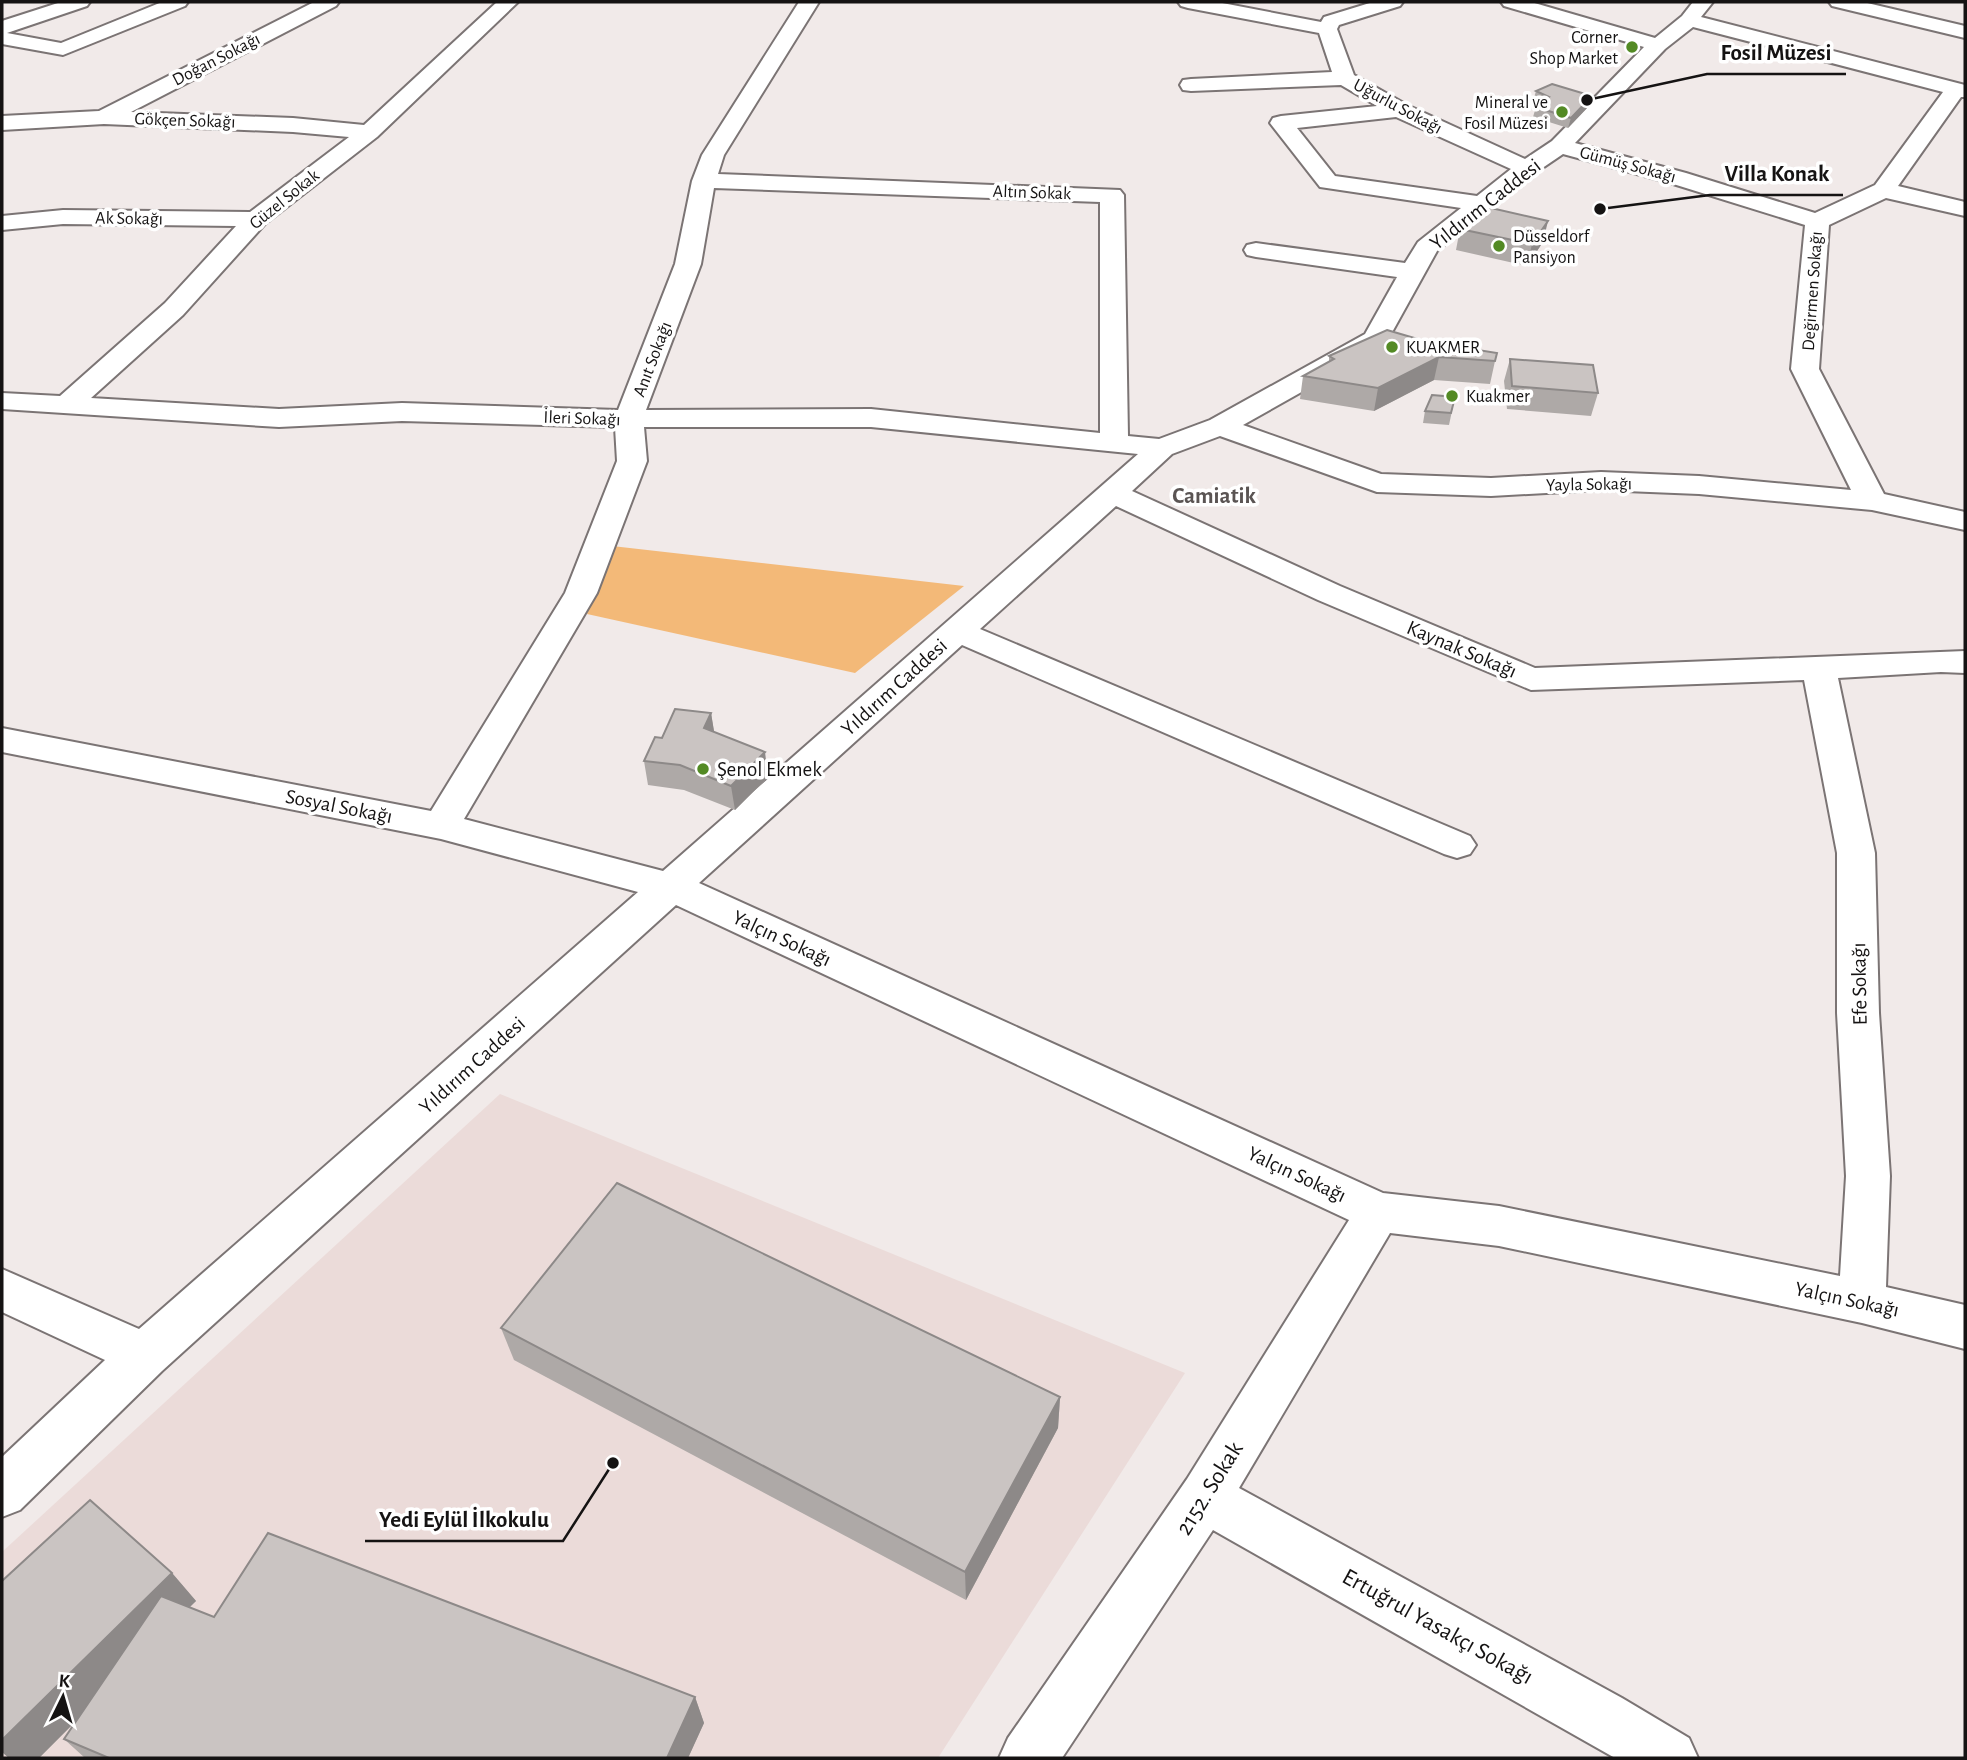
<svg xmlns="http://www.w3.org/2000/svg" width="1967" height="1760" font-family="'Alegreya Sans',sans-serif">
<style>
.built{fill:#ebdbd9}
.green{fill:#f3b978}
.lines{fill:none;stroke-linecap:round;stroke-linejoin:round}
.minor-casing{stroke:#7b7474;stroke-width:4}
.minor{fill:#fff;fill-rule:evenodd}
.wall{fill:#aea9a7}
.shaded-wall{fill:#8d8988}
.building{fill:#cac4c2;stroke:#8d8988;stroke-width:2}
.poi-dot{fill:#538a24;stroke:#fff;stroke-width:2.5}
.labels{text-anchor:middle;stroke-width:7;stroke-linejoin:round;paint-order:stroke}
.far-poi-label{font-size:18px;fill:#151313;stroke:#fff;text-anchor:start}
.far-street-label{font-size:18px;fill:#151313;stroke:#fff}
.street-label{font-size:21px;fill:#151313;stroke:#fff}
.poi-label{font-size:21px;fill:#151313;stroke:#fff;text-anchor:start}
.far-district-label{font-size:23px;font-weight:bold;fill:#5a5453;stroke:#fff}
.near-street-label{font-size:24px;fill:#151313;stroke:#fff}
.leader{fill:none;stroke:#151313;stroke-width:2.5}
.callout-dot{fill:#151313;stroke:#fff;stroke-width:2.5}
.callout-label{font-size:23px;text-anchor:middle;font-weight:bold;fill:#151313;stroke:#fff;stroke-width:7;stroke-linejoin:round;paint-order:stroke}
</style>
<rect width="100%" height="100%" fill="#f1eae9"/>
<polygon class="built" points="500,1094 1185,1373 938,1758 2,1758 2,1552"/>
<polygon class="green" points="612,546 964,586 855,673 587,614"/>
<g class="lines">
<g class="minor-casing">
<g id="minor">
<polygon points="61,2 90,2 87,6 7,33 61,43 162,2 188,2 185,6 63,55 2,44 2,21"/>
<path d="M314,2H339L336,6L131,112L293,118L364,125L497,2H518L377,137L265,224L183,315L91,398L279,409L402,403L618,410L675,264L692,181L702,155L799,2H819L724,155L718,174L1120,190L1124,195L1128,436L1159,439L1210,420L1365,334L1397,277L1256,257L1247,255L1244,250L1247,245L1256,243L1405,263L1418,242L1461,208L1320,187L1270,123L1273,118L1281,116L1377,106L1341,85L1191,91L1183,90L1180,85L1183,80L1191,79L1332,72L1319,33L1188,8L1181,6L1178,2H1217L1321,22L1324,17L1373,2H1403L1400,6L1339,25L1337,29L1354,75L1407,105L1525,159L1552,141L1644,47L1504,6L1501,2H1531L1655,38L1682,16L1693,2H1713L1701,17L1965,85V97H1961L1898,186L1965,202V216L1886,198L1829,225L1819,369L1884,494L1965,512V530L1872,510L1699,494L1601,490L1491,496L1377,492L1220,436L1172,454L1132,491L1340,586L1535,668L1965,651V673L1941,672L1838,678L1875,853L1879,1013L1890,1176L1886,1287L1965,1305V1349L1862,1323L1499,1246L1390,1233L1239,1488L1622,1698L1689,1738L1698,1758H1615L1213,1530L1062,1758H999L1008,1738L1187,1479L1349,1220L676,905L162,1371L20,1510L2,1517V1457L105,1360L2,1312V1269L139,1329L638,892L441,839L2,752V728L431,811L565,593L617,461L615,427L402,421L279,427L2,409V393L60,396L165,303L236,226L63,224L2,230V216L63,210L250,212L349,137L293,132L104,124L2,130V116L99,111ZM1693,27L1943,92L1875,185L1815,213L1686,173L1575,143L1665,49ZM1396,117L1511,169L1477,196L1335,176L1297,128ZM1563,154L1670,183L1805,225L1791,369L1851,490L1699,476L1601,472L1491,478L1381,474L1243,425L1385,345L1437,251L1535,173ZM714,188L1100,202V433L871,409L646,410L701,264ZM644,427H871L1138,454L663,871L464,819L597,593L647,461ZM1116,506L1318,600L1531,690L1804,680L1837,853V1013L1846,1176L1840,1276L1499,1206L1383,1193L699,883L962,645L1444,854L1457,858L1470,854L1476,845L1470,836L980,629Z"/>
<polygon points="1829,2 1863,2 1965,26 1965,38 1832,6"/>
</g>
</g>
<use href="#minor" class="minor"/>
</g>
<g class="wall">
<polygon points="1536,91 1589,106 1568,128 1533,117 1536,107 1540,104 1533,101"/>
<polygon points="1460,229 1543,242 1527,266 1456,250"/>
<polygon points="1387,330 1495,361 1490,384 1434,380 1374,411 1300,399 1303,376 1329,362 1329,356"/>
<polygon points="1510,359 1598,393 1591,416 1507,409 1504,381"/>
<polygon points="1455,397 1449,425 1423,423 1425,411"/>
<polygon points="711,713 714,732 768,777 735,810 684,790 648,785 644,761 662,738"/>
<polygon points="501,1328 1060,1397 1058,1428 966,1600 514,1360"/>
<polygon points="90,1500 172,1573 196,1601 189,1607 214,1617 268,1533 695,1697 704,1723 688,1758 85,1758 64,1739 77,1720 39,1758 9,1758 2,1752 2,1581"/>
</g>
<g class="shaded-wall">
<polygon points="1592,96 1589,106 1568,128 1571,118"/>
<polygon points="1548,221 1543,242 1527,266 1532,244"/>
<polygon points="1439,357 1434,380 1374,411 1378,388"/>
<polygon points="711,713 715,737 704,728"/>
<polygon points="765,752 768,777 735,810 731,786"/>
<polygon points="1060,1397 1058,1428 966,1600 965,1572"/>
<polygon points="172,1573 196,1601 39,1758 9,1758 2,1752 2,1740"/>
<polygon points="695,1697 704,1723 688,1758 667,1758"/>
</g>
<g class="building">
<polygon points="1552,84 1592,96 1571,118 1536,107 1549,97 1536,91"/>
<polygon points="1478,205 1548,221 1532,244 1460,229"/>
<polygon points="1387,330 1428,342 1497,353 1495,361 1439,357 1378,388 1303,376 1334,359 1329,356"/>
<polygon points="1510,359 1593,365 1598,393 1512,386"/>
<polygon points="1432,395 1455,397 1451,413 1425,411"/>
<polygon points="675,709 711,713 704,728 765,752 731,786 680,765 644,761 655,737 662,738"/>
<polygon points="617,1183 1060,1397 965,1572 501,1328"/>
<polygon points="90,1500 172,1573 2,1740 2,1581"/>
<polygon points="268,1533 695,1697 667,1758 109,1758 64,1739 161,1596 214,1617"/>
</g>
<g class="poi-dot">
<circle cx="1632" cy="47" r="7"/>
<circle cx="1562" cy="112" r="7"/>
<circle cx="1499" cy="246" r="7"/>
<circle cx="1392" cy="347" r="7"/>
<circle cx="1452" cy="396" r="7"/>
<circle cx="703" cy="769" r="7"/>
</g>
<g class="labels">
<g class="far-poi-label">
<text x="1618" y="43" text-anchor="end">Corner<tspan x="1618" dy="21">Shop Market</tspan></text>
<text x="1548" y="108" text-anchor="end">Mineral ve<tspan x="1548" dy="21">Fosil Müzesi</tspan></text>
<text x="1513" y="242">Düsseldorf<tspan x="1513" dy="21">Pansiyon</tspan></text>
<text x="1406" y="353">KUAKMER</text>
<text x="1466" y="402">Kuakmer</text>
</g>
<g class="far-street-label">
<text transform="translate(216 59) rotate(-27)" y="6">Doğan Sokağı</text>
<text transform="translate(1398 106) rotate(28)" y="6">Uğurlu Sokağı</text>
<text transform="translate(185 120) rotate(2)" y="6">Gökçen Sokağı</text>
<text transform="translate(1628 164) rotate(15)" y="6">Gümüş Sokağı</text>
<text transform="translate(1032 192) rotate(2)" y="6">Altın Sokak</text>
<text transform="translate(284 199) rotate(-39)" y="6">Güzel Sokak</text>
<text transform="translate(129 218) rotate(1)" y="6">Ak Sokağı</text>
<text transform="translate(1812 291) rotate(-86)" y="6">Değirmen Sokağı</text>
<text transform="translate(652 359) rotate(-69)" y="6">Anıt Sokağı</text>
<text transform="translate(582 418) rotate(2)" y="6">İleri Sokağı</text>
<text transform="translate(1589 484) rotate(-1)" y="6">Yayla Sokağı</text>
</g>
<g class="street-label">
<text transform="translate(1485 204) rotate(-38)" y="7">Yıldırım Caddesi</text>
<text transform="translate(1462 649) rotate(23)" y="7">Kaynak Sokağı</text>
<text transform="translate(894 687) rotate(-42)" y="7">Yıldırım Caddesi</text>
<text transform="translate(339 806) rotate(11)" y="7">Sosyal Sokağı</text>
<text transform="translate(782 938) rotate(25)" y="7">Yalçın Sokağı</text>
<text transform="translate(1859 984) rotate(-91)" y="7">Efe Sokağı</text>
<text transform="translate(472 1065) rotate(-42)" y="7">Yıldırım Caddesi</text>
<text transform="translate(1297 1174) rotate(25)" y="7">Yalçın Sokağı</text>
<text transform="translate(1847 1299) rotate(12)" y="7">Yalçın Sokağı</text>
</g>
<g class="poi-label">
<text x="717" y="776">Şenol Ekmek</text>
</g>
<g class="far-district-label">
<text x="1214" y="503">Camiatik</text>
</g>
<g class="near-street-label">
<text transform="translate(1209 1488) rotate(-58)" y="8">2152. Sokak</text>
<text transform="translate(1438 1626) rotate(29)" y="8">Ertuğrul Yasakçı Sokağı</text>
</g>
</g>
<path class="leader" d="M1587 100L1707 74H1846M1600 209L1710 195H1843M613 1463L563 1541H365"/>
<g class="callout-dot">
<circle cx="1587" cy="100" r="7"/>
<circle cx="1600" cy="209" r="7"/>
<circle cx="613" cy="1463" r="7"/>
</g>
<g class="callout-label">
<text x="1776" y="60">Fosil Müzesi</text>
<text x="1777" y="181">Villa Konak</text>
<text x="464" y="1527">Yedi Eylül İlkokulu</text>
</g>
<rect width="1967" height="1760" fill="none" stroke="#151313" stroke-width="7"/>
<g transform="translate(63 1697) rotate(5)" stroke="#ffffff" stroke-width="5" paint-order="stroke">
<path d="M0-5L12 26L0 18L-12 26Z" fill="#151313"/>
<text y="-10" font-size="19" font-weight="bold" text-anchor="middle" fill="#151313">K</text>
</g>
</svg>
